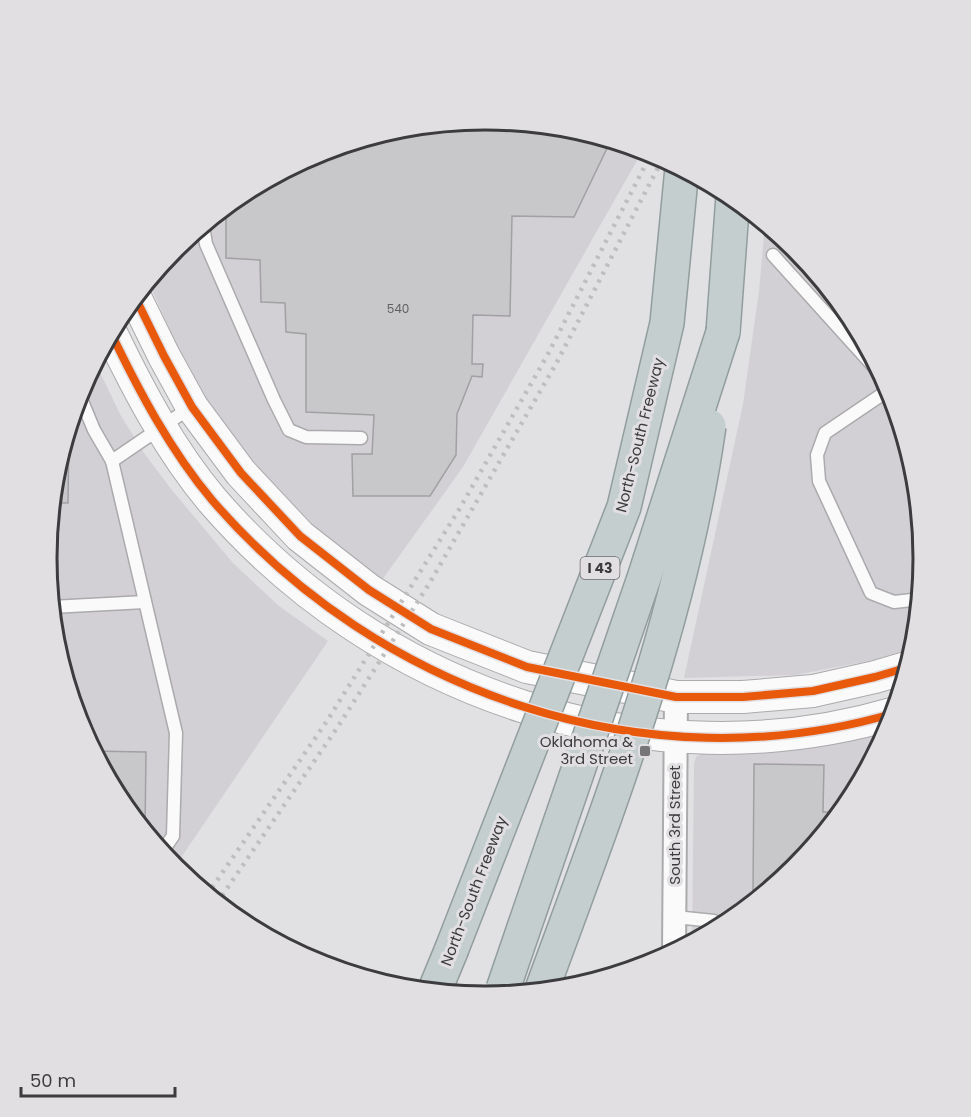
<svg xmlns="http://www.w3.org/2000/svg" width="971" height="1117" font-family="Poppins,sans-serif">
<style>
.built{fill:#d3d0d5}
.building{fill:#c8c7c9;stroke:#a1a0a2;stroke-width:1.5}
.lines{fill:none;stroke-linecap:round;stroke-linejoin:round}
.service-casing{stroke:#abaaac;stroke-width:15}
.minor-casing{stroke:#abaaac;stroke-width:26}
.secondary-casing{stroke:#abaaac;stroke-width:34}
.motorway-casing{stroke:#929d9d;stroke-width:36}
.service{stroke:#fafafb;stroke-width:12}
.minor{stroke:#fafafb;stroke-width:22}
.secondary{stroke:#fafafb;stroke-width:32}
.motorway{stroke:#c4cece;stroke-width:33}
.rail{stroke:#bfbebf;stroke-width:4.5;stroke-dasharray:3 6;stroke-linecap:butt}
.motorway-bridge-casing{stroke:#929d9d;stroke-width:36;stroke-linecap:butt}
.motorway-bridge{stroke:#c4cece;stroke-width:33}
.cycleway-casing{stroke:#e2dfe3;stroke-width:11}
.cycleway{stroke:#e8590c;stroke-width:8}
.poi-dot{fill:#767577;stroke:#e2dfe3;stroke-width:2}
.labels{text-anchor:middle;stroke-width:6;stroke-linejoin:round;paint-order:stroke}
.number-label{font-size:12px;fill:#605f61}
.shield{fill:#e2dfe3;stroke:#6e6c6f;stroke-width:1.5}
.shield-label{font-size:14px;font-weight:bold;fill:#3c3b3d}
.street-label{font-size:15px;fill:#3c3b3d;stroke:#e2dfe3}
.poi-label{font-size:15px;fill:#3c3b3d;stroke:#e2dfe3;text-anchor:end}
.rim{fill:none;stroke:#3c3b3d;stroke-width:3}
</style>
<rect width="100%" height="100%" fill="#e1e0e2"/>
<g class="built">
<polygon points="486,120 571,128 643,150 463,467 382,580 313,526 254,463 205,397 177,346 148,281 175,248 242,193 318,153 400,128"/>
<polygon points="765,223 796,248 851,315 891,391 916,473 924,559 916,644 915,647 874,660 795,675 684,678 743,404 759,291"/>
<polygon points="95,362 120,414 144,453 171,489 233,563 279,606 328,641 174,868 120,802 80,726 55,644 47,558 55,473 80,390"/>
<polygon points="889,730 850,803 796,869 729,924 692,943 694,764 696,757 705,751"/>
</g>
<g class="building">
<polygon points="486,120 571,128 611,140 574,217 512,216 510,316 473,315 472,364 483,364 482,377 472,376 457,414 456,455 430,496 353,496 352,454 372,454 374,415 306,412 306,334 286,332 285,303 261,302 260,260 226,258 226,206 242,193 318,153 400,128"/>
<polygon points="69,427 68,503 52,503 55,473"/>
<polygon points="93,751 146,752 145,832 120,802"/>
<polygon points="754,764 824,765 823,812 843,812 796,869 765,894 753,894"/>
</g>
<g class="lines">
<g class="service-casing">
<g id="service">
<polyline points="203,226 206,244 274,400 289,430 306,437 361,438"/>
<polyline points="773,255 885,379"/>
<polyline points="890,389 825,433 817,455 819,481 871,593 894,602 921,599"/>
<polyline points="79,394 94,430 112,461"/>
<polyline points="51,607 145,602"/>
<polyline points="162,852 173,836 176,733 112,461 191,407"/>
<polyline points="675,917 714,921 719,929"/>
</g>
</g>
<g class="minor-casing">
<polyline id="minor" points="674,953 676,697"/>
</g>
<g class="secondary-casing">
<g id="secondary">
<polyline points="135,297 164,356 192,407 241,473 300,536 369,590 431,629 527,667 676,697 743,697 813,691 875,677 909,667"/>
<path d="M111,333C139,391 170,450 212,500C379,694 648,786 895,713"/>
</g>
</g>
<g class="motorway-casing">
<g id="motorway">
<polyline points="723,332 733,196"/>
<polyline points="434,992 451,951"/>
</g>
</g>
<use href="#service" class="service"/>
<use href="#minor" class="minor"/>
<use href="#secondary" class="secondary"/>
<use href="#motorway" class="motorway"/>
<g class="rail">
<polyline points="207,895 327,721 460,508 548,354 652,152"/>
<polyline points="217,903 337,728 429,584 557,362 663,158"/>
</g>
<g class="motorway-bridge-casing">
<g id="motorway-bridge">
<polyline points="451,951 624,507 667,323 682,168"/>
<polyline points="503,989 645,575 723,332"/>
<path d="M541,992C609,807 681,622 709,426"/>
</g>
</g>
<use href="#motorway-bridge" class="motorway-bridge"/>
<g class="cycleway-casing">
<g id="cycleway">
<polyline points="135,297 164,356 192,407 241,473 300,536 369,590 431,629 527,667 676,697 743,697 813,691 875,677 909,667"/>
<path d="M111,333C139,391 170,450 212,500C379,694 648,786 895,713"/>
</g>
</g>
<use href="#cycleway" class="cycleway"/>
</g>
<rect class="poi-dot" x="639" y="745" width="12" height="12" rx="3"/>
<g class="labels">
<g class="number-label">
<text x="398" y="313">540</text>
</g>
<rect class="shield" x="580.5" y="557" width="39" height="22" rx="4.5"/>
<g class="shield-label">
<text x="600" y="573">I 43</text>
</g>
<g class="street-label">
<text transform="translate(640 435) rotate(-76)" y="5">North-South Freeway</text>
<text transform="translate(675 825) rotate(-90)" y="5">South 3rd Street</text>
<text transform="translate(474 891) rotate(-69)" y="5">North-South Freeway</text>
</g>
<g class="poi-label">
<text x="633" y="747">Oklahoma &amp;<tspan x="633" dy="17">3rd Street</tspan></text>
</g>
</g>
<path d="M0 0H971V1117H0ZM57 558a428 428 0 1 1 856 0a428 428 0 1 1-856 0Z" fill="#e2dfe3" fill-rule="evenodd"/>
<path class="rim" d="M57 558a428 428 0 1 1 856 0a428 428 0 1 1-856 0Z"/>
<path d="M21 1087v9h154v-9" fill="none" stroke="#3c3b3d" stroke-width="3"/>
<text x="30" y="1087" font-size="18" fill="#3c3b3d" stroke="#e2dfe3" stroke-width="4.5" paint-order="stroke">50 m</text>
</svg>
